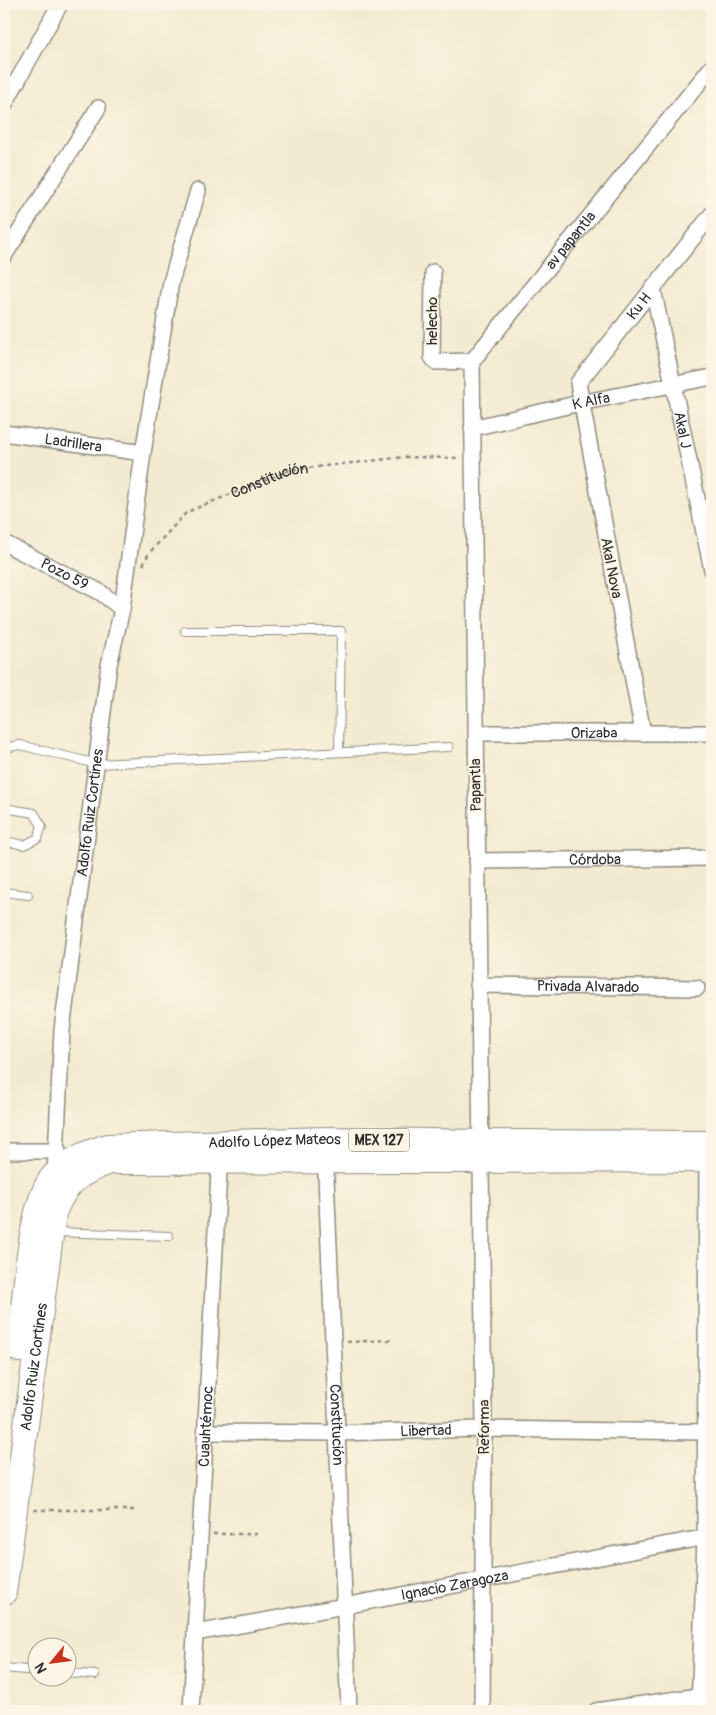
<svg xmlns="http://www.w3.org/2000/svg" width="716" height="1715" font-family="Pangolin,sans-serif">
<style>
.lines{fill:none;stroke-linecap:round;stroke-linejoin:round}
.service-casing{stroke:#8f8b7e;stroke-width:10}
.minor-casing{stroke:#8f8b7e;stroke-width:18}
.primary-casing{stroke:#8f8b7e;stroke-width:26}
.path{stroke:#8f8b7e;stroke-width:2.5;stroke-dasharray:4 4;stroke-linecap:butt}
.service{stroke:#fff;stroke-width:8}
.minor{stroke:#fff;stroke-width:15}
.primary{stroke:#fff;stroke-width:24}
.labels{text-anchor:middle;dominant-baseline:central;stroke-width:4;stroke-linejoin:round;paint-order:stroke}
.shield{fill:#fcf5e5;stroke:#6a6863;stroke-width:1}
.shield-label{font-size:14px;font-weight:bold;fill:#2b2b2b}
.street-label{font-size:15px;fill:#2b2b2b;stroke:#fcf5e5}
</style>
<rect width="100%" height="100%" fill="#fcf5e5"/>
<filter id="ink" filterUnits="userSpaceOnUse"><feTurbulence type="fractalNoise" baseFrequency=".02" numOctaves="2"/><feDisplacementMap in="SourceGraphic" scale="10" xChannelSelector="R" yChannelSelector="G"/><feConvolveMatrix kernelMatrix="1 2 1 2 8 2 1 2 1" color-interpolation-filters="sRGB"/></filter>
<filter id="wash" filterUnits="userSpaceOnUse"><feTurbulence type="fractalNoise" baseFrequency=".0096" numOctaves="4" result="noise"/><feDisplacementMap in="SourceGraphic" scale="20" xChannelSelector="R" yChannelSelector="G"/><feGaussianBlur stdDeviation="1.12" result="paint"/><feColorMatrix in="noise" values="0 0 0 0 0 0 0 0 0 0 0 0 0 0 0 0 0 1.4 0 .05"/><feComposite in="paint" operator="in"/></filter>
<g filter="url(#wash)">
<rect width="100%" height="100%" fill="#f3ebd1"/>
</g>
<g filter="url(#ink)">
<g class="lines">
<defs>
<g id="service">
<polyline points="185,631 341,631 339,752"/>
<polyline points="4,748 20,745 97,764 449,747"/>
<polyline points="4,808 34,813 42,826 38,838 24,845 4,841"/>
<polyline points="4,892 28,895"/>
<polyline points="55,1232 169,1236"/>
<polyline points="4,1668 38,1671"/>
<polyline points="68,1673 95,1675"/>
</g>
<g id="minor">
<polyline points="4,105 60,4"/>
<polyline points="4,256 98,108"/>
<polyline points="433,272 432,357 436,362 472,361"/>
<path id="s2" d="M653 289 712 570"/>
<path id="s3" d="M472 428 580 403 712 377"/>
<path id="s4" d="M4 433 143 453"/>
<path id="s5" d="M4 543 100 592 122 609"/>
<path id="s6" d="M476 733H712"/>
<path id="s7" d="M643 733 578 383 712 214"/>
<path id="s8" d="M477 861 712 858"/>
<path id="s9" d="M478 985 697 988"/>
<polyline points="4,1151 58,1151"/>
<path id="s10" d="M325 1153 349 1711"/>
<path id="s11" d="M55 1176 62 1030 109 665 122 609 143 453 171 282 198 191"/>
<path id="s12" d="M206 1432 337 1433 484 1429 706 1432"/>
<path id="s13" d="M195 1633C368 1603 540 1568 712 1536"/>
<path id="s14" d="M191 1711 220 1153"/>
<path id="s15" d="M482 1711 484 1429 472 361 712 67"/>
<polyline points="596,1711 712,1694"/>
<polyline points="699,1711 705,1538 707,1160"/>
</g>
<g id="primary">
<path id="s16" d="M19 1350C24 1310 28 1201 54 1175 70 1159 87 1152 108 1146L325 1139 480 1142 712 1143"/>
<path id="s17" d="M4 1593 54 1213C66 1183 79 1173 110 1162L712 1160"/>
</g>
</defs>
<use href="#service" class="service-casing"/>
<use href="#minor" class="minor-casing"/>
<use href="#primary" class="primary-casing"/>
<g class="path">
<path id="s1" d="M143 565 149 553 187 512 290 470 405 457 461 458"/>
<polyline points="347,1342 391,1340"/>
<polyline points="34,1510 136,1510"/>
<polyline points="213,1534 261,1534"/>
</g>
<use href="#service" class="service"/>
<use href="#minor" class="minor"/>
<use href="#primary" class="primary"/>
</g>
</g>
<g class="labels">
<rect class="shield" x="349" y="1128.5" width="60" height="23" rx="4"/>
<g class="shield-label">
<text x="379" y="1140">MEX 127</text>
</g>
<g class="street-label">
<text stroke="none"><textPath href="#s15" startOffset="1506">av papantla</textPath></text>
<text stroke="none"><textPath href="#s7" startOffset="454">Ku H</textPath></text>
<text transform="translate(432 321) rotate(-90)">helecho</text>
<text stroke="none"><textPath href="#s3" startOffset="122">K Alfa</textPath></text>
<text stroke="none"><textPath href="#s2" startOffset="144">Akal J</textPath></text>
<text stroke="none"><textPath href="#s4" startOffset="70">Ladrillera</textPath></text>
<text stroke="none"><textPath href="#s1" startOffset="158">Constitución</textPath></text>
<text transform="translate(611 568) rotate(79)">Akal Nova</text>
<text stroke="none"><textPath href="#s5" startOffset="68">Pozo 59</textPath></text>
<text stroke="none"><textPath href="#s6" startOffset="118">Orizaba</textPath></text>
<text transform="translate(476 785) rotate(-91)">Papantla</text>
<text stroke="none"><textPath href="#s11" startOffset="365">Adolfo Ruiz Cortines</textPath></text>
<text stroke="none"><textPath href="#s8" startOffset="118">Córdoba</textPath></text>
<text stroke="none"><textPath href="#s9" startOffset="110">Privada Alvarado</textPath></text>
<text stroke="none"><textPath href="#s16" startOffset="409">Adolfo López Mateos</textPath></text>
<text stroke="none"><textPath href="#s17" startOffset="228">Adolfo Ruiz Cortines</textPath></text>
<text stroke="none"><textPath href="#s10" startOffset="272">Constitución</textPath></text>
<text stroke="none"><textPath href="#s14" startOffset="285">Cuauhtémoc</textPath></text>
<text transform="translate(484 1427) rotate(-90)">Reforma</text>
<text stroke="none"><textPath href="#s12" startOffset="220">Libertad</textPath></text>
<text stroke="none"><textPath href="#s13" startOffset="264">Ignacio Zaragoza</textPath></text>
</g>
</g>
<rect width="716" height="1715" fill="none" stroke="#fcf5e5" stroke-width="20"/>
<g transform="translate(52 1662) rotate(241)"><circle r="24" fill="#fcf5e5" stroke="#a8a49b"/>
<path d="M0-4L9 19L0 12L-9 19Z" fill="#c8321e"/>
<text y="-8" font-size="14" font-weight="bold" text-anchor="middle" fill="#2b2b2b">N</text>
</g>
</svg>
